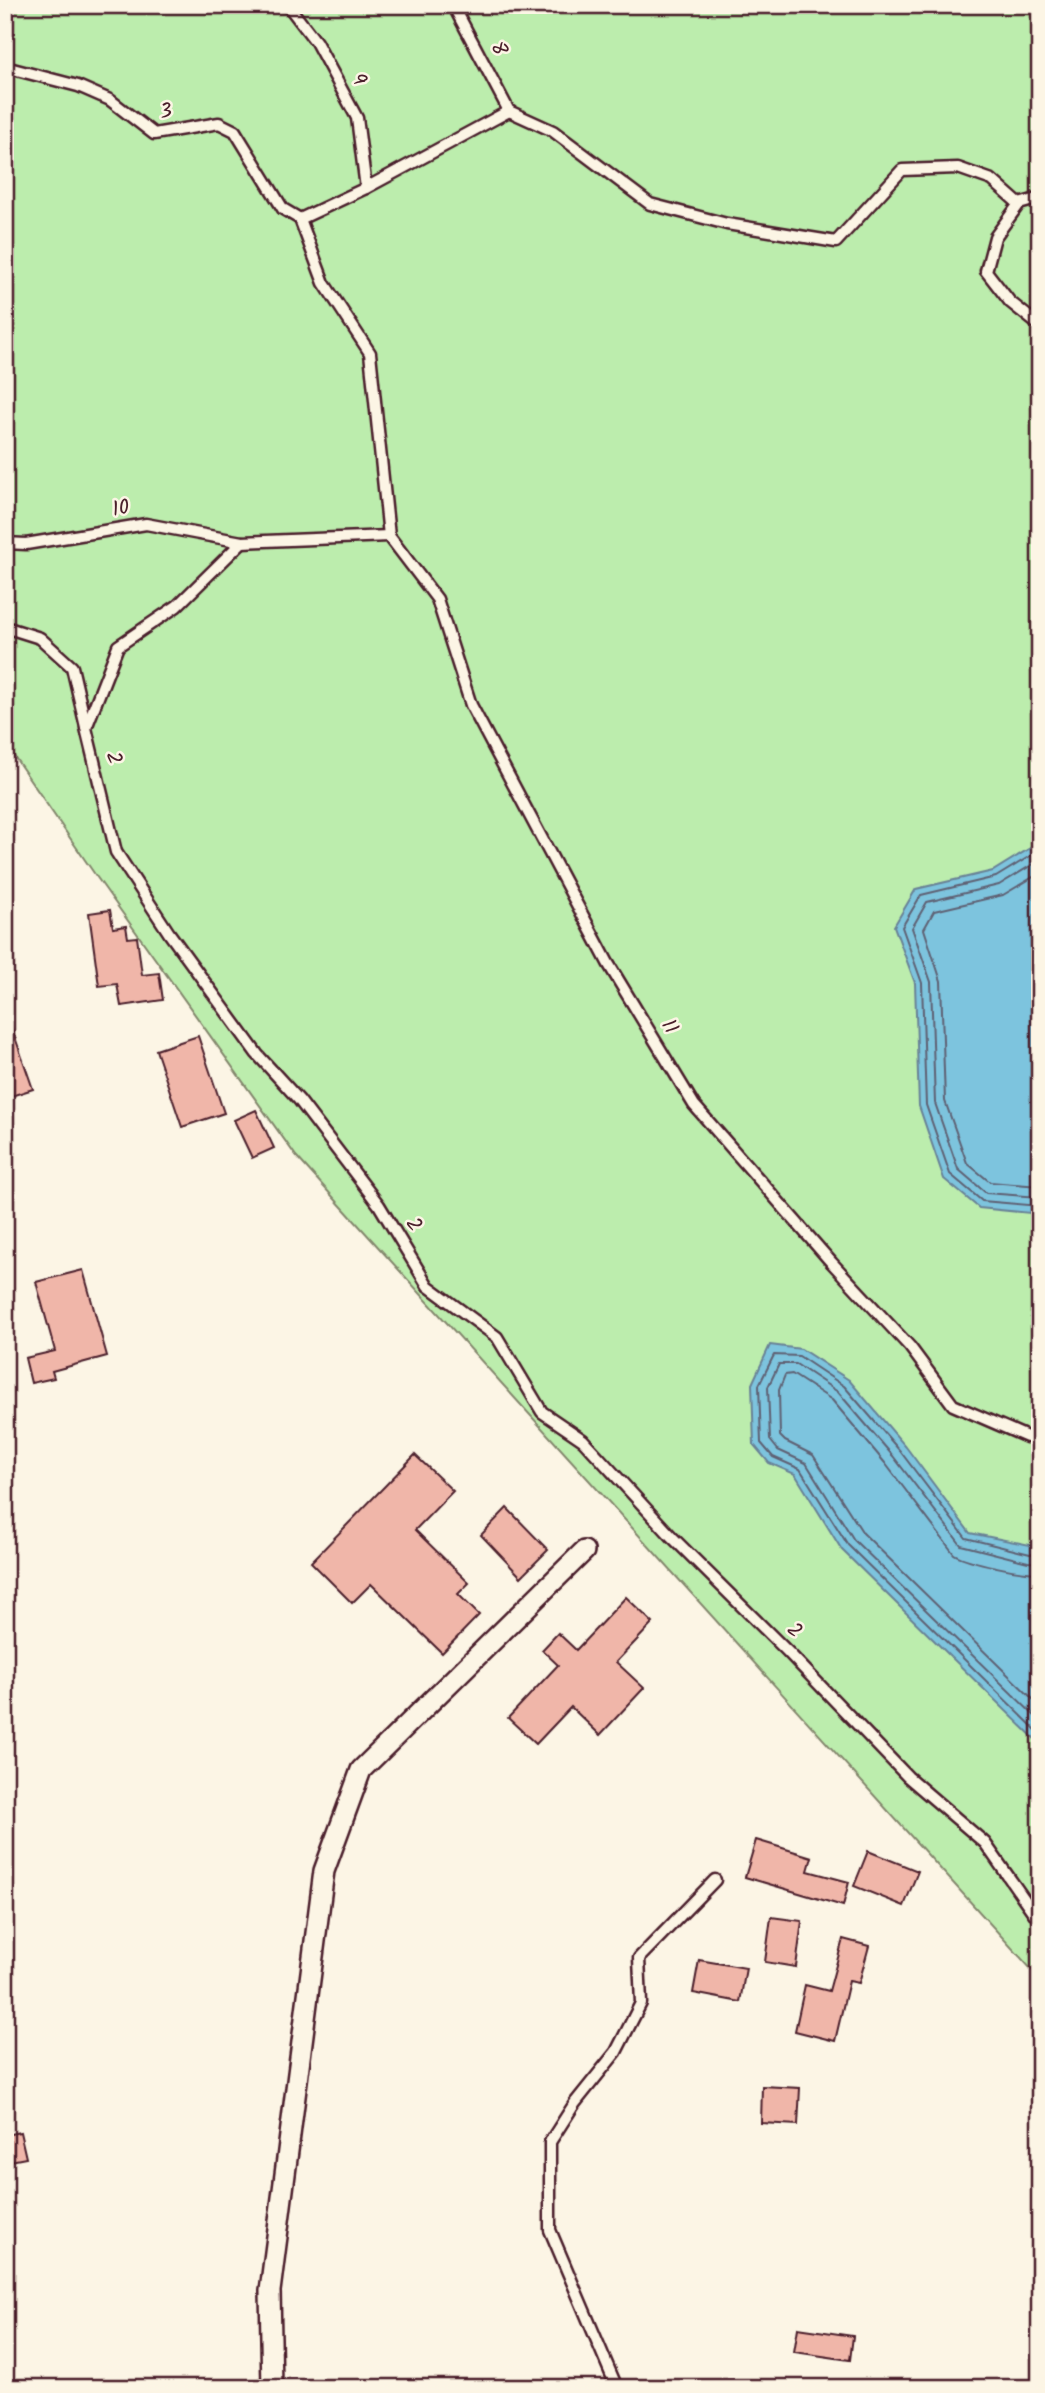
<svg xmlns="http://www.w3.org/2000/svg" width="1045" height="2393" font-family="Kalam,sans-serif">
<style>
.green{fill:#bcedad;stroke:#83866c;stroke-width:2}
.water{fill:#7dc4de;stroke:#698296;stroke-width:2}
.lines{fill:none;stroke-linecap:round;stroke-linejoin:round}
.shore{stroke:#5e6173;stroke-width:2}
.building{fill:#f0b6a9;stroke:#4a1f2b;stroke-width:2}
.service-casing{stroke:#4a1f2b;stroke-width:15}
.minor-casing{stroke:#4a1f2b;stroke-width:24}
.service{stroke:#fcf5e5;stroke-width:10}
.minor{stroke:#fcf5e5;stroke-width:19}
.labels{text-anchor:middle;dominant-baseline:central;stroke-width:5;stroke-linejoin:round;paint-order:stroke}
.street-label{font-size:21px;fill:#4a1f2b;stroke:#fcf5e5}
</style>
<rect width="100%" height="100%" fill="#fcf5e5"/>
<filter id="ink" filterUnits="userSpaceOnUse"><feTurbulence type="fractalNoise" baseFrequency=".0143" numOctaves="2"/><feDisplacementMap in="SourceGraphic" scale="14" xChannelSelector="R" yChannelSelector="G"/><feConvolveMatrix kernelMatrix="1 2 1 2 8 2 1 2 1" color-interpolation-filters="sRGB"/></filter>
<g filter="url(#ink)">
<polygon class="green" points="5,5 1040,5 1040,1979 296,1156 96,876 5,743"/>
<g class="water">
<polygon points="1040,842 1040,1214 979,1208 944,1179 919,1106 915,983 894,926 916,889 993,871"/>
<polygon points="770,1345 801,1349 849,1380 906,1447 970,1533 1040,1547 1040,1744 842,1550 795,1474 769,1463 754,1445 752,1384"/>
</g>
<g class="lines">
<g class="shore">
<polyline points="1040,850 996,877 921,895 902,927 922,983 926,1105 950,1174 982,1201 1040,1206"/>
<polyline points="1040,860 999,885 927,902 912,928 931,982 935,1103 958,1169 986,1193 1040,1197"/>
<polyline points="1040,873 1003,895 934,911 924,929 941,981 945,1101 967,1163 990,1182 1040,1186"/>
<polyline points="1040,1554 1030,1554 966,1538 900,1451 844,1386 799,1356 774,1355 759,1385 761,1443 773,1457 800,1469 848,1545 1040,1734"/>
<polyline points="1040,1563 1028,1562 961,1545 893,1456 838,1392 796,1364 779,1364 768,1387 770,1440 778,1450 806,1463 854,1540 1040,1721"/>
<path d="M1040 1573C1021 1573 970 1563 954 1554L885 1463 832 1400 792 1374 785 1375 779 1390 780 1436 785 1441 813 1455 863 1533 1040 1706"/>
</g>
</g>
<g class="building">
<polygon points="110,910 113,928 126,926 128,938 137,937 142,975 159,973 163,1000 121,1006 117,984 99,986 89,913"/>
<polygon points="8,1017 33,1089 5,1098 5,1018"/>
<polygon points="198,1036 224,1113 182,1127 156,1050"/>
<polygon points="256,1110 274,1148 252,1158 234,1120"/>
<polygon points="83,1270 107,1356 52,1371 54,1378 31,1383 25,1358 55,1351 36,1282"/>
<polygon points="415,1455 453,1491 415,1530 469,1583 458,1594 479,1615 442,1653 371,1584 352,1603 311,1562"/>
<polygon points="507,1508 548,1550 521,1577 481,1535"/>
<polygon points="626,1597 653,1623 616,1662 644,1688 600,1735 571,1707 536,1744 508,1718 558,1665 542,1650 558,1633 576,1650"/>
<polygon points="756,1840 812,1857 808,1871 849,1882 843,1906 745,1877"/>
<polygon points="868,1851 918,1871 904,1906 854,1886"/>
<polygon points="771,1917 802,1921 796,1967 765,1962"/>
<polygon points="843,1939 869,1946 859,1983 849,1981 835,2041 795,2031 805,1985 829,1991"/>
<polygon points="699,1960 746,1968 740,2002 693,1993"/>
<polygon points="762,2086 800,2088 798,2125 761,2123"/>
<polygon points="20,2132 26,2158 5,2162 5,2135"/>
<polygon points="798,2328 853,2336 850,2360 794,2352"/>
</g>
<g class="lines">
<defs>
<g id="service">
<polyline points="285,5 290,8 316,42 357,118 366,188"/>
<polyline points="453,5 509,111"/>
<polyline points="5,67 78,86 110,100 154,134 219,123 235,131 283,209 300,219"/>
<polyline points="509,111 553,131 650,204 727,224 836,242 902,170 958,168 992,180 1019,204"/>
<polyline points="1040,198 1019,204 995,237 986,271 1010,302 1040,326"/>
<polyline points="300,219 324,283 370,353 389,536"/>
<polyline points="300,219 366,188 509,111"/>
<polyline points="389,536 437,599 471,705 608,963 694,1105 832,1263 910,1347 953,1405 1027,1437 1040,1435"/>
<polyline points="242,542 177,606 118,646 86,728 116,852 169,933 257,1054 299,1100 379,1205 428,1286 497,1337 542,1412 583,1440 672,1537 788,1652 908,1777 985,1843 1040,1922"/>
<polyline points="5,543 26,544 146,524 242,542 389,536"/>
<polyline points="5,627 40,638 72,667 86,727"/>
<polyline points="617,2388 550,2230 550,2142 575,2103 616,2052 641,2003 639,1958 715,1880"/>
</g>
<polyline id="minor" points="272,2388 270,2291 324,1871 361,1770 584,1551"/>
</defs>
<use href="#service" class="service-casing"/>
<use href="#minor" class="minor-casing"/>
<use href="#service" class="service"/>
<use href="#minor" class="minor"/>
</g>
</g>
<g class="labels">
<g class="street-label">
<text transform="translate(498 49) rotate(62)">8</text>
<text transform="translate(358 80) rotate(62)">9</text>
<text transform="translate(166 112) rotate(-7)">3</text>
<text transform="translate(121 509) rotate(-10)">10</text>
<text transform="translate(113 758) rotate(76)">2</text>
<text transform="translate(669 1027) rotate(59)">11</text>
<text transform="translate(413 1225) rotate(59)">2</text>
<text transform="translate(794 1631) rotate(45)">2</text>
</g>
</g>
<rect width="1045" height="2393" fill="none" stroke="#fcf5e5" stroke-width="28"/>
<rect x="14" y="14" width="1017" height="2365" fill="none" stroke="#4a1f2b" stroke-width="2.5" filter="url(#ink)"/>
</svg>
